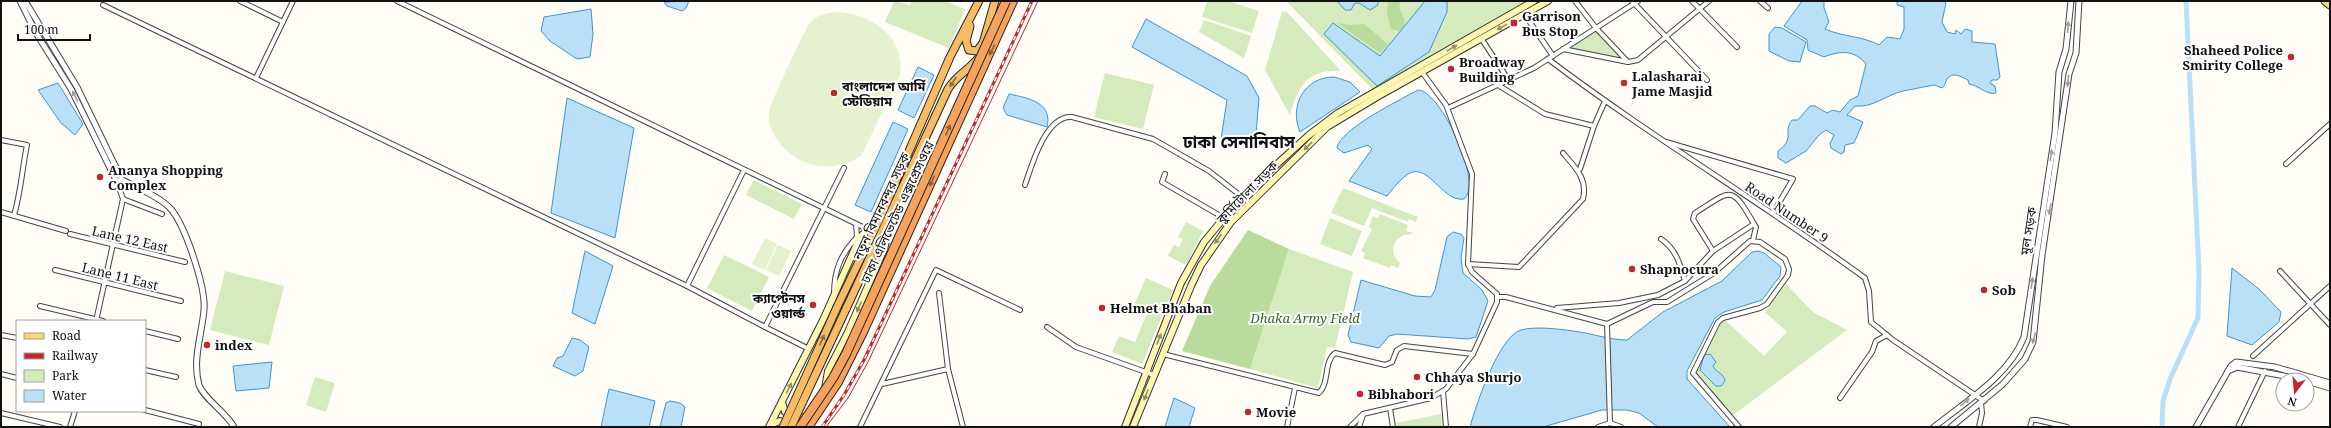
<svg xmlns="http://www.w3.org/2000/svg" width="2331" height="428" font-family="'Noto Serif','Noto Sans Bengali',serif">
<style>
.green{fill:#d5ebbd}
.forest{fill:#b9dc9c}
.pitch{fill:#e6f2cf}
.water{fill:#b9e0f7;stroke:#3f96cf}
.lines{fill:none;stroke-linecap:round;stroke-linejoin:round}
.canal{stroke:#b9e0f7;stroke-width:5}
.minor-casing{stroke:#444;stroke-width:6}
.tertiary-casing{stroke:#444;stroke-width:7}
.secondary-casing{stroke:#333;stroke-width:8}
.primary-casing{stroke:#222;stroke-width:9}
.trunk-casing{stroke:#222;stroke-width:9}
.motorway-casing{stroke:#222;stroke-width:10}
.minor{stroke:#fff;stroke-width:4}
.tertiary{stroke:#fff;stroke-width:5}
.secondary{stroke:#fff6b0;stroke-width:6}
.primary{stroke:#f9d66b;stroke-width:7}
.trunk{stroke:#f7bc64;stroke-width:7}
.motorway{stroke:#f5a25d;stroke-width:8}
.tram{stroke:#c4262e;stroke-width:1}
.rail-casing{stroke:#c4262e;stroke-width:3}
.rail{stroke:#fff;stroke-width:1.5;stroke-dasharray:4.5;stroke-linecap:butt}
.trunk-bridge-casing{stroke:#222;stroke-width:9;stroke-linecap:butt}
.motorway-bridge-casing{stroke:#222;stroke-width:10;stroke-linecap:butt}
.trunk-bridge{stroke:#f7bc64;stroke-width:7}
.motorway-bridge{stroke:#f5a25d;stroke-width:8}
.oneway{fill:#948f68}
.oneway2{fill:#a0a0a0}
.oneway3{fill:#8e613b}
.oneway4{fill:#906f3f}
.poi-dot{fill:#c4262e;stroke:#fff;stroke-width:1.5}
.labels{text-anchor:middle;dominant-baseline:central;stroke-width:4;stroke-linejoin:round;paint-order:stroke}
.poi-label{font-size:13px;font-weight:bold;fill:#111;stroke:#fff;text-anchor:start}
.street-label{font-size:13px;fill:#111;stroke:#fff}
.park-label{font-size:13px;font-style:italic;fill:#2f6b1f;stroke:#fff}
.district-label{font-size:17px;font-weight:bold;fill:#111;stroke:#fff}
</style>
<rect width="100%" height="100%" fill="#fffdf5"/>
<g class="green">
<polygon points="894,1 910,5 912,1 945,1 965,9 949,48 885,22"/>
<polygon points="1207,1 1228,1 1259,11 1252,33 1202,17"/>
<polygon points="1286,1 1528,1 1375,92"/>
<path d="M1286 11 1341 71C1307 69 1299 85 1290 115L1265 70 1282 12Z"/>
<polygon points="1204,20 1251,36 1244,58 1199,32"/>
<polygon points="1595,29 1625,60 1566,49"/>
<polygon points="1105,73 1154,85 1143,129 1094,117"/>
<polygon points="754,180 802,204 794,219 746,195"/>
<polygon points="1343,188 1418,217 1416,222 1409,219 1408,222 1372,208 1364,226 1331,213"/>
<path d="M1380 214 1408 225 1406 231 1413 233C1410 235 1406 234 1402 236 1390 243 1391 256 1400 263L1398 268 1391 265 1390 268 1363 258 1365 253 1361 251 1372 229 1369 227 1373 216 1378 218Z"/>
<polygon points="1330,218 1362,231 1352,256 1320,244"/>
<polygon points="1186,222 1203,231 1186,265 1168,256 1174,245 1179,247 1183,239 1178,237"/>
<polygon points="1289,249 1353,272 1335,348 1327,347 1318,388 1250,369"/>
<polygon points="724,255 769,277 752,311 707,288"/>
<polygon points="225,271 284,286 269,345 210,330"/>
<polygon points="1146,278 1173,290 1142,364 1112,352 1119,336 1135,342 1148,311 1134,305"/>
<polygon points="1786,284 1813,312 1847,330 1732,416 1696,375 1697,371 1720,324 1725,320 1764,356 1787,332 1765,312"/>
<polygon points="315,377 335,383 326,412 306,405"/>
<polygon points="1441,414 1443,427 1397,427 1396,423"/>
</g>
<g class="forest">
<polygon points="1388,1 1401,1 1399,8 1405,20 1404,26 1399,31 1391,29 1387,14"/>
<polygon points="1337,23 1351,25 1364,24 1388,44 1380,53"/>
<polygon points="1248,230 1289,249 1250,369 1182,351 1210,286"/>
</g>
<g class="pitch">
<path d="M837 12C871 13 906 37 900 75L861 156C833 174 798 168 778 141 772 133 767 122 769 112 770 104 806 27 811 21 818 15 827 13 837 12Z"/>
<polygon points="765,238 777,244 765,270 752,264"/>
<polygon points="778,245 791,251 779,276 766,270"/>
</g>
<g class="water">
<polygon points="689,1 686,8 682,11 667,6 664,2"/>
<polygon points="1337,1 1378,1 1378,5 1370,10 1359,3 1355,3 1351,10 1345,10"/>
<polygon points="1425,1 1447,1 1447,12 1429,52 1377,86 1324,34 1333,23 1380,56"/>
<path d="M1802 1H1824V8L1829 22 1825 29C1843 37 1863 36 1879 45L1887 37 1900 39 1904 29V7L1897 5V1H1943L1946 3 1942 22 1947 32 1955 34 1956 30 1961 34 1965 29 1972 31V42L1995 44 2000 77 1997 80H1992L1990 83 1995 86 1996 93C1988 96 1978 85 1969 84L1968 80C1961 77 1953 71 1947 79 1945 83 1945 86 1942 88L1934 85C1924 87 1913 89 1903 91 1886 95 1873 108 1855 106L1847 115 1863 122 1854 143 1845 145 1844 152 1841 154 1831 148 1830 144 1834 135 1826 130 1819 135 1806 151 1786 163 1778 158V151C1796 138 1782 133 1792 120H1798L1810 106H1815L1827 113 1833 110 1840 112 1850 100 1858 96 1866 64C1854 49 1839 51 1824 57L1808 50 1807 40 1784 26Z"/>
<polygon points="591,9 593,34 590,57 577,59 550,41 541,31 544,17"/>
<polygon points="1146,19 1247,76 1259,98 1255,146 1221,139 1227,100 1132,47"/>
<polygon points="1775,27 1782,28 1806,42 1800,62 1789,61 1769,51 1769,34"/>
<polygon points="918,67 934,75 914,118 898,110"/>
<path d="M1334 77 1350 82 1360 92 1300 132C1289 106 1304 77 1334 77Z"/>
<polygon points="58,83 83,124 75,135 61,123 38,90"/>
<path d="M1418 90C1441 91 1484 184 1464 199 1441 203 1427 156 1404 177 1397 183 1392 190 1387 196L1349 181 1372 149 1368 145 1344 153 1337 148C1340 129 1400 100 1418 90Z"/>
<path d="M1009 94C1029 98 1053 103 1047 127L1007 115 1003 108Z"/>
<polygon points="567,98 634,128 615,238 551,213"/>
<polygon points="893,122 908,129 871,212 855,205"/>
<polygon points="1453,232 1461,234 1464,238 1461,258 1463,273 1482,290 1488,301 1476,337 1468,339 1397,334 1389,336 1379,348 1351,342 1348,335 1361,280 1415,296 1431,297 1435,290 1447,237"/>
<polygon points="585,251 613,266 595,324 572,313"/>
<path d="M1758 251 1764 253 1781 267 1780 276 1762 300 1724 312 1715 318 1687 371V379L1730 427H1658L1639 413 1627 410H1602L1543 427H1470C1476 405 1499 336 1521 330 1534 326 1560 329 1573 331 1591 333 1609 340 1627 340L1663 312 1722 281 1752 252Z"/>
<polygon points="2232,268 2259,289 2281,312 2279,322 2252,345 2227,336"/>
<polygon points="572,338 580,340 589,347 583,371 575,376 553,366 557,358 563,356"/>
<path d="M1710 354 1716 362 1713 366 1714 368C1718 373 1724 374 1725 381L1721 386H1716L1700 370 1704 355Z"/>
<polygon points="272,362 269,388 236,391 233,366"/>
<polygon points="609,389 655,401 649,427 601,427"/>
<polygon points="1174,398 1195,408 1189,427 1165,427"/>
<polygon points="670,401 680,403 685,407 681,427 660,427 666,403"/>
</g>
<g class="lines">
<polyline class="canal" points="2162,427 2163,401 2170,379 2198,318 2199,272 2186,1"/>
<defs>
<g id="minor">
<polyline points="240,1 283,22"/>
<polyline points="397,1 869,230"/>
<polyline points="1632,1 1707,80"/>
<polyline points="1692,1 1737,47"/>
<polyline points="1760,1 1768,8"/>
<polyline points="103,5 687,286"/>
<polyline points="1525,15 1553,56"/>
<polyline points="1481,38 1508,79"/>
<polyline points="1563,49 1628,62 1596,28 1575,1"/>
<path d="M1548 59C1651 137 1761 202 1865 278L1869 291 1871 322 1893 340 1984 401"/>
<polyline points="1628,62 1638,60 1709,1"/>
<polyline points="256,78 293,1"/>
<polyline points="1498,85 1545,114 1594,126 1605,101"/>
<polyline points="1448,108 1534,68 1638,1"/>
<path d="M1 140 27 145C22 169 21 192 14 215"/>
<polyline points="1666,142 1793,179 1773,213"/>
<polyline points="2286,164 2330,124"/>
<polyline points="1580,169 1594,126"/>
<polyline points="744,170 687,286 765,327 844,168"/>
<polyline points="1165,174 1162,182 1231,222"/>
<polyline points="117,182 123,199"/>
<path d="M1025 185C1032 164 1046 115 1072 117L1153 139 1209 171 1250 203"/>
<polyline points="123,199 162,214"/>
<polyline points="1,212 66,231"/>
<polyline points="70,234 185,262"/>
<path d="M1661 239C1676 249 1680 264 1685 281"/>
<path d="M1713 251 1693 219 1695 213C1732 190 1731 184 1754 224"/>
<path d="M1468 264 1519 267 1583 199C1588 179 1575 167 1563 153"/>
<polyline points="55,270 181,301"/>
<polyline points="2280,271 2330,325"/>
<polyline points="939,293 948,369 963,427"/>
<path d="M834 294C834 270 841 254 857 237L856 224"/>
<polyline points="1497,297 1506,297 1607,324 1653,302 1667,302 1714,273 1750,241 1760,242 1785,259 1789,269 1788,275 1767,304 1760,308 1723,318 1718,322 1693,373 1739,427"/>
<polyline points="40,306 103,321"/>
<polyline points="1557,308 1619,303 1658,295 1685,281 1713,251 1754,224 1756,227 1753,240"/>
<polyline points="96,321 123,199"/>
<polyline points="1607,324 1610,423"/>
<polyline points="765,327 809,349"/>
<polyline points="1047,327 1076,347 1154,375"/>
<polyline points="145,331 178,339"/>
<polyline points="1,335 17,338"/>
<path d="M1163 354 1319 393C1330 382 1323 363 1335 353L1385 365 1392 362 1397 350 1404 346 1473 354"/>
<polyline points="2253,356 2330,286"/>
<polyline points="145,370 176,377"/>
<polyline points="1,374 17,378"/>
<polyline points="882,384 948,369"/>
<polyline points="1443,391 1446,427"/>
<polyline points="1840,398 1872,352 1876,341 1887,335"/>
<polyline points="1390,408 1393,427"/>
<polyline points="145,410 199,424"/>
<polyline points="1,413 60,427"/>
<polyline points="70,427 75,411"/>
<polyline points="860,427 936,270 1020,310"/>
<polyline points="1287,427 1295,388"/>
<polyline points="1350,427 1363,414 1431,398 1446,389 1473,354 1497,302 1497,294 1472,272 1468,264 1472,174 1446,105 1422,72"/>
<polyline points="1359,427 1363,415"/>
<polyline points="1598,427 1610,423 1621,427"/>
<polyline points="1979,427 1982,413 1981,403"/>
<polyline points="2030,427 2032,420 2037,420 2067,427"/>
<polyline points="2238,427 2265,371"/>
</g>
<g id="tertiary">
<polyline points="20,1 36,33 71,89 117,182 122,180"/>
<polyline points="25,1 77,87 122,180"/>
<path d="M122 180C138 188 156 195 169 207 185 223 206 288 204 310 202 334 192 360 199 385 204 399 227 413 234 427"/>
<polyline points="2228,371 2237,367 2305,380"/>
<polyline points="2307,381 2330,388"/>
<path d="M1934 427C1965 402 2009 376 2024 337L2055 133 2059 72 2066 49 2071 1"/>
<polyline points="1951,427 2003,384 2025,359 2033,342 2042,255 2069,74 2076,53 2079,1"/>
<polyline points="2196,427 2231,366 2236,362 2275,367 2330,383"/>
</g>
<g id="secondary">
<polyline points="825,389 828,371 848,332 884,249 894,210"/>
<polyline points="782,402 785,412 793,416 808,418"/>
<polyline points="772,424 780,421 796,427"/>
<polyline points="769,427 824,318 860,237 879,220"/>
<polyline points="1125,427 1181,283 1204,242 1242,196 1309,135 1338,113 1534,1"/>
<polyline points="1133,427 1191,286 1201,265 1231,222 1327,127 1377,97 1548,1"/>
</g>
<polyline id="primary" points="2325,1 2330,5"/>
<g id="trunk">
<polyline points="970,26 966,41 969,50 977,51 983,43"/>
<polyline points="982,47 995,1"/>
<polyline points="838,305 879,220 950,57 979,1"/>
<path d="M846 309 948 89C957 74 971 69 979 57"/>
</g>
<polyline id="motorway" points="808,427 838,382 863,332 1013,1"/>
</defs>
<use href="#minor" class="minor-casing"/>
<use href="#tertiary" class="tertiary-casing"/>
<use href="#secondary" class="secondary-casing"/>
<use href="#primary" class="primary-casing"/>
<use href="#trunk" class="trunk-casing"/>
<use href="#motorway" class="motorway-casing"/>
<use href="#minor" class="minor"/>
<use href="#tertiary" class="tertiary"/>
<use href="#secondary" class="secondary"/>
<use href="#primary" class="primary"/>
<use href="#trunk" class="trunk"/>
<use href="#motorway" class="motorway"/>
<polyline class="tram" points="826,427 848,398 868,362 1038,1"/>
<defs>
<polyline id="rail" points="822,427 844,395 864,360 1032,1"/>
</defs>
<use href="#rail" class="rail-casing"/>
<use href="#rail" class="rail"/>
<defs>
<g id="trunk-bridge">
<polyline points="783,427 838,305"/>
<polyline points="791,427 846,309"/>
</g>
<polyline id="motorway-bridge" points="800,427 833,378 846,354 1006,1"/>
</defs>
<use href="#trunk-bridge" class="trunk-bridge-casing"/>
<use href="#motorway-bridge" class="motorway-bridge-casing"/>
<use href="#trunk-bridge" class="trunk-bridge"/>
<use href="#motorway-bridge" class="motorway-bridge"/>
</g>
<defs><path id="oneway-solid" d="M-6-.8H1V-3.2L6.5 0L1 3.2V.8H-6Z"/></defs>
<g class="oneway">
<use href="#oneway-solid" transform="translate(1502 27) rotate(151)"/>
<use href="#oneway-solid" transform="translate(1452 48) rotate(-30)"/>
<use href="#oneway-solid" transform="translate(1308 146) rotate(136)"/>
<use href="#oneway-solid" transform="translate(1218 239) rotate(125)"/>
<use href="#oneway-solid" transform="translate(859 307) rotate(114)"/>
<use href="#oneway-solid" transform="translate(1159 339) rotate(-69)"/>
<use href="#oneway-solid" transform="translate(789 388) rotate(-63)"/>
<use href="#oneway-solid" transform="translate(1146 395) rotate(112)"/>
</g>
<g class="oneway2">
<use href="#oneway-solid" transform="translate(2068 27) rotate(-86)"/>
<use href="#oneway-solid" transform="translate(2068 81) rotate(96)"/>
<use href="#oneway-solid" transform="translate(75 96) rotate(-117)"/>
<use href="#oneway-solid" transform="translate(2051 155) rotate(-82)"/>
<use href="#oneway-solid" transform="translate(2050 209) rotate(99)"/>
<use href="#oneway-solid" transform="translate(2032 283) rotate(-82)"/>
<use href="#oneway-solid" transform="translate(2034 338) rotate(105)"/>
<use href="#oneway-solid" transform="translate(1965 402) rotate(-39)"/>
</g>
<g class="oneway3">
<use href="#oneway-solid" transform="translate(992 50) rotate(117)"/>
<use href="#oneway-solid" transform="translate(948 130) rotate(-66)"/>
<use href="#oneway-solid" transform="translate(932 181) rotate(115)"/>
</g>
<g class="oneway4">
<use href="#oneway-solid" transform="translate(953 82) rotate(124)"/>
<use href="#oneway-solid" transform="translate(822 340) rotate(-66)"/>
</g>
<g class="poi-dot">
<rect x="1510" y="19" width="8" height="8" rx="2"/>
<circle cx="2291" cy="57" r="4"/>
<circle cx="1451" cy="69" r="4"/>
<circle cx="1624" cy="83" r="4"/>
<circle cx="834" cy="93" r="4"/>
<circle cx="100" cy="177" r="4"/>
<circle cx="1632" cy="269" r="4"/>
<circle cx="1984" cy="290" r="4"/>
<circle cx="813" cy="305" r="4"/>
<circle cx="1102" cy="308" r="4"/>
<circle cx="207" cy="345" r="4"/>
<circle cx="1417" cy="377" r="4"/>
<circle cx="1360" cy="394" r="4"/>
<circle cx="1248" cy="412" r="4"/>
</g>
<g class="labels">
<g class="poi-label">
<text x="1522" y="16">Garrison<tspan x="1522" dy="15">Bus Stop</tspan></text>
<text x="2283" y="50" text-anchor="end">Shaheed Police<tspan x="2283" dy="15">Smirity College</tspan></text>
<text x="1459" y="62">Broadway<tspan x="1459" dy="15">Building</tspan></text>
<text x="1632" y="76">Lalasharai<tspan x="1632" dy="15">Jame Masjid</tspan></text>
<text x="842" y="86">বাংলাদেশ আর্মি<tspan x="842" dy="15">স্টেডিয়াম</tspan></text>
<text x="108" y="170">Ananya Shopping<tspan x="108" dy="15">Complex</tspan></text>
<text x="1640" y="269">Shapnocura</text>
<text x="1992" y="290">Sob</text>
<text x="805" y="298" text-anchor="end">ক্যাপ্টেনস<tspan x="805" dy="15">ওয়ার্ল্ড</tspan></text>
<text x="1110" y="308">Helmet Bhaban</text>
<text x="215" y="345">index</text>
<text x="1425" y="377">Chhaya Shurjo</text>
<text x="1368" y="394">Bibhabori</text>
<text x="1256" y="412">Movie</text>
</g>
<g class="street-label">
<text transform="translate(1247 192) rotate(-46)">কুর্মিটোলা সড়ক</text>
<text transform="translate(881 206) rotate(-65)">নতুন বিমানবন্দর সড়ক</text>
<text transform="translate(897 212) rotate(-65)">ঢাকা এলিভেটেড এক্সপ্রেসওয়ে</text>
<text transform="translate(1787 212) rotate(34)">Road Number 9</text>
<text transform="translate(2028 231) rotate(-81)">মূল সড়ক</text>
<text transform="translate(130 239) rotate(13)">Lane 12 East</text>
<text transform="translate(120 276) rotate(14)">Lane 11 East</text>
</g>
<g class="park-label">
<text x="1305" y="318">Dhaka Army Field</text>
</g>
<g class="district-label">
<text x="1239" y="141">ঢাকা সেনানিবাস</text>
</g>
</g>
<rect width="2331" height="428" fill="none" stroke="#111111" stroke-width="4"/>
<rect x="16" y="320" width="130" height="92" fill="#ffffff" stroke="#a0a0a0"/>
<rect x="24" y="333" width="20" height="6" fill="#f9d66b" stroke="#a0a0a0"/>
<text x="52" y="340" font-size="12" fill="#111111">Road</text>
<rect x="24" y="353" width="20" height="6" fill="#c4262e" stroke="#a0a0a0"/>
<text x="52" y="360" font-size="12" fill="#111111">Railway</text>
<rect x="24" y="370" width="20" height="12" fill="#d5ebbd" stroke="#a0a0a0"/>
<text x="52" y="380" font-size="12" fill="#111111">Park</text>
<rect x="24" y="390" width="20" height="12" fill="#b9e0f7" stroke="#a0a0a0"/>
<text x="52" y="400" font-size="12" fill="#111111">Water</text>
<g transform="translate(2295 392) rotate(196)"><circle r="19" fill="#ffffff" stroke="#a0a0a0"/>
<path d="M0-3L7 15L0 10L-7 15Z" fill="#c4262e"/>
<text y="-6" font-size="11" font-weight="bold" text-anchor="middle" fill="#111111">N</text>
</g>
<path d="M18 34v6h72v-6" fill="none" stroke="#111111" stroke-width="2"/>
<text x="24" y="34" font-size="12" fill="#111111" stroke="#ffffff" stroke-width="3" paint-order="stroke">100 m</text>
</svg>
